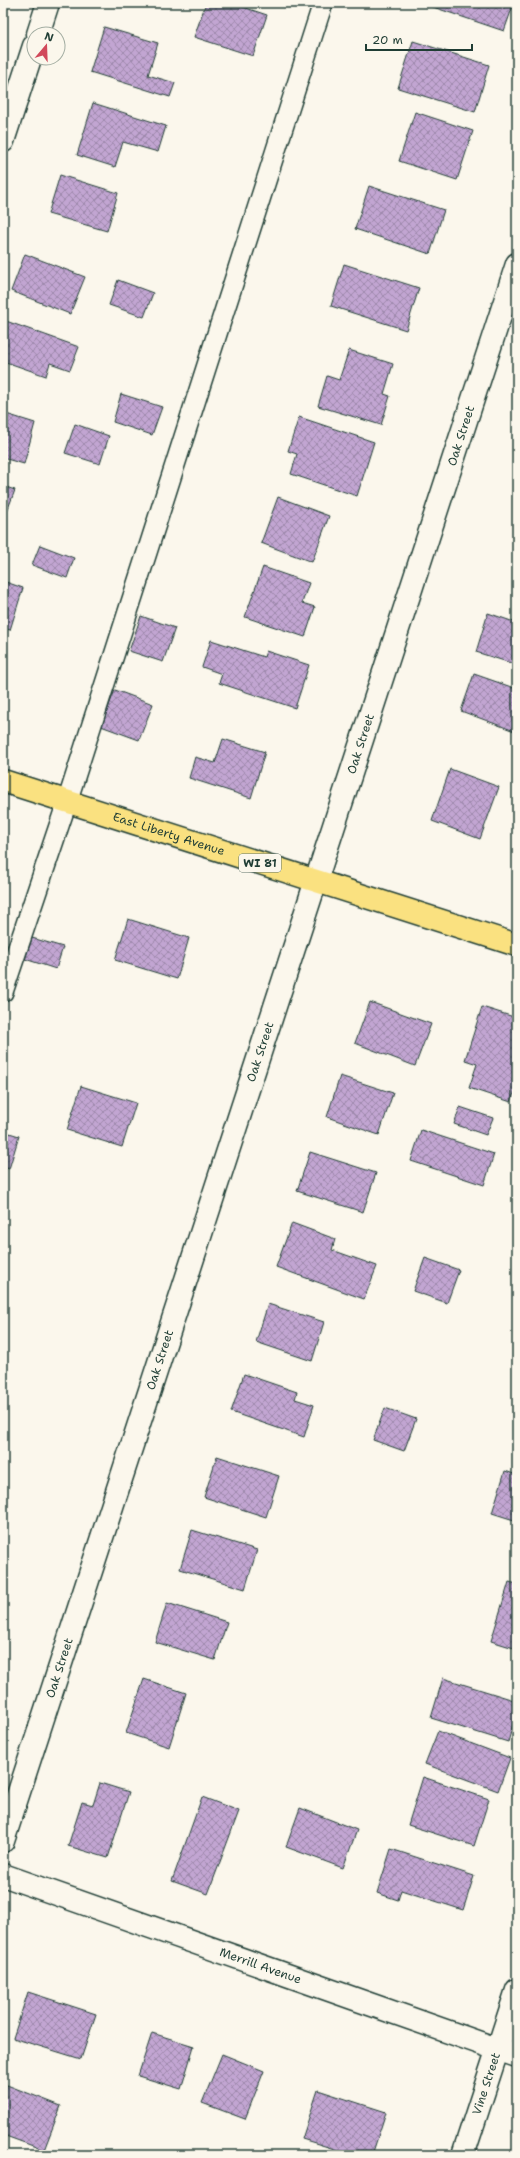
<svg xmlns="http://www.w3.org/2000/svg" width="520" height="2158" font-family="'Shantell Sans',sans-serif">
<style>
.building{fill:url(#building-cross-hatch);stroke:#1f3d34}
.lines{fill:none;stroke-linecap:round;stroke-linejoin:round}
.service-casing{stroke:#1f3d34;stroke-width:22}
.minor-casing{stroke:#1f3d34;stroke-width:25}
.primary-casing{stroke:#1f3d34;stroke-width:25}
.service{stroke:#fbf7ec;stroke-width:19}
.minor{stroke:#fbf7ec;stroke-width:22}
.primary{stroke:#fae180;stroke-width:22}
.labels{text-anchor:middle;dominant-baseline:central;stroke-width:3;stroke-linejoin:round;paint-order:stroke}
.shield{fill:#fbf7ec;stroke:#61756b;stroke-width:1}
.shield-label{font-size:11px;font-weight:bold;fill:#1f3d34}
.street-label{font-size:12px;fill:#1f3d34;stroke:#fbf7ec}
</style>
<defs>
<pattern id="building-cross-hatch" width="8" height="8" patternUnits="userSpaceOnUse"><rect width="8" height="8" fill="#c2a5d2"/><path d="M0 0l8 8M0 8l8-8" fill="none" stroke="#9d88ab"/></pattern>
</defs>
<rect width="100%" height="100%" fill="#fbf7ec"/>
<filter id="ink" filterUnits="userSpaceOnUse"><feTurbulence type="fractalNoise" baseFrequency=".025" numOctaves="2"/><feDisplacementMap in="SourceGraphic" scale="8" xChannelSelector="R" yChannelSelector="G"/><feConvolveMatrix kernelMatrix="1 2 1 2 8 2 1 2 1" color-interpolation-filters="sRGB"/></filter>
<g filter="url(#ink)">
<g class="building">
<polygon points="206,3 231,3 267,15 253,56 194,37"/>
<polygon points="434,3 514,3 504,31 433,7"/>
<polygon points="104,27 158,43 148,75 175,83 170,97 90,72"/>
<polygon points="413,41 489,65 475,112 398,88"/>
<polygon points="93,103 166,126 158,152 123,142 115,167 77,155"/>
<polygon points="415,112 473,131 457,180 399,161"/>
<polygon points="60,175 118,193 107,231 48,214"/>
<polygon points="369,186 444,210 430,254 355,229"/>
<polygon points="25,254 85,277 70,314 11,291"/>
<polygon points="344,264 419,288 406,330 331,306"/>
<polygon points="118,280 153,293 144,317 109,305"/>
<polygon points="6,321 79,347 70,370 50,363 46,376 3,361 3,329"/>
<polygon points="349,350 393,364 384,394 390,396 381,425 318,406 327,376 339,380"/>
<polygon points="121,394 162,407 152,435 113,422"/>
<polygon points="3,413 35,423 24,464 3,458"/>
<polygon points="299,417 374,442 357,496 291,474 297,454 288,451"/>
<polygon points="75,424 109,436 100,464 65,453"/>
<polygon points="3,486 15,490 3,522"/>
<polygon points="278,497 329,516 312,562 261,543"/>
<polygon points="40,545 74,558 67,578 32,565"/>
<polygon points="263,567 309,583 302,603 315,607 305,637 245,617"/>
<polygon points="3,581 23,588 10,630 3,628"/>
<polygon points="488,613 517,623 517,665 476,652"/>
<polygon points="141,616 175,628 163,662 129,651"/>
<polygon points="211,640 264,657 266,651 309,665 295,708 219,683 222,674 202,667"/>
<polygon points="474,674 517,689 517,732 461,711"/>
<polygon points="115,690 153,704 139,740 101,726"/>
<polygon points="223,739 265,752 251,798 189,778 195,757 215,763"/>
<polygon points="450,769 499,787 480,839 432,821"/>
<polygon points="128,919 189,938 177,979 115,960"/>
<polygon points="32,938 63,947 56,969 25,959"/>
<polygon points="370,1002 431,1024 415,1066 355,1043"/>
<polygon points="482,1007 517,1018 517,1084 511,1102 469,1088 477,1064 465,1060"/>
<polygon points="340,1076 393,1093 379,1135 327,1117"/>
<polygon points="81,1086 136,1103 122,1147 67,1130"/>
<polygon points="460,1107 493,1118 486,1135 454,1124"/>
<polygon points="421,1130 494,1154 484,1185 411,1161"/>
<polygon points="3,1131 19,1136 9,1169 3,1167"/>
<polygon points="310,1152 376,1173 363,1212 297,1191"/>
<polygon points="292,1223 335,1239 332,1250 377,1266 364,1299 276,1267"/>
<polygon points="425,1258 459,1270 447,1303 413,1291"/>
<polygon points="268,1304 324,1322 312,1361 256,1342"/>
<polygon points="244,1374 297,1392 295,1399 314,1405 304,1437 231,1412"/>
<polygon points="385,1408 416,1419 404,1451 373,1440"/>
<polygon points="217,1456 279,1476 266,1517 204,1497"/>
<polygon points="505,1471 517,1475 517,1521 492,1513"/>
<polygon points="192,1530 257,1550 245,1589 180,1569"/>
<polygon points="509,1582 517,1584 517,1649 491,1641"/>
<polygon points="167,1603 227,1622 215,1660 155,1642"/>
<polygon points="443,1678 517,1701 517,1711 508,1742 431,1718"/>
<polygon points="144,1679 186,1693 169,1747 126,1733"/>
<polygon points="438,1731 510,1758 498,1791 425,1764"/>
<polygon points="423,1777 489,1799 474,1846 408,1825"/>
<polygon points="100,1783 129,1792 108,1858 68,1846 82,1802 93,1805"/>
<polygon points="202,1797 239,1811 208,1894 172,1881"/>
<polygon points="300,1808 357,1830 343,1868 286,1847"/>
<polygon points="391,1849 474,1876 463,1910 401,1890 398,1900 377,1893"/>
<polygon points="28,1992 96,2014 81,2059 13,2038"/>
<polygon points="152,2033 194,2046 181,2089 138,2076"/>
<polygon points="222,2054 264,2071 245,2119 202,2103"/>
<polygon points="7,2085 61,2106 44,2150 3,2135 3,2095"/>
<polygon points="318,2090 386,2112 372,2155 354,2155 302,2139"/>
</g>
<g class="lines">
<defs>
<polyline id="service" points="3,992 67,802 323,3"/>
<g id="minor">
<polyline points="38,34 48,3"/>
<polyline points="3,141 34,46"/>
<path id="s1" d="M3 1841 517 264"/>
<path id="s2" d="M3 1875 517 2056"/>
<path id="s3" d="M463 2155 517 1990"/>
</g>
<g id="primary">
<path id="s4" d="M3 781 517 945"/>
</g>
</defs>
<use href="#service" class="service-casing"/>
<use href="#minor" class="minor-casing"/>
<use href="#primary" class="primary-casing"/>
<use href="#service" class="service"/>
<use href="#minor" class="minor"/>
<use href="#primary" class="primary"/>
</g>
</g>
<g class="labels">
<rect class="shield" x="239" y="854" width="42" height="18" rx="3"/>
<g class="shield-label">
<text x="260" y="863">WI 81</text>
</g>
<g class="street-label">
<text stroke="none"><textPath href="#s1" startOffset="1478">Oak Street</textPath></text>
<text stroke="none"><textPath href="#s1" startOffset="1154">Oak Street</textPath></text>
<text stroke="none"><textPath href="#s4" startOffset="174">East Liberty Avenue</textPath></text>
<text stroke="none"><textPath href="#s1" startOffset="830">Oak Street</textPath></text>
<text stroke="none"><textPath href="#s1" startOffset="506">Oak Street</textPath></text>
<text stroke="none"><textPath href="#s1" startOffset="182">Oak Street</textPath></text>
<text stroke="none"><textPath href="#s2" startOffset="273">Merrill Avenue</textPath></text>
<text stroke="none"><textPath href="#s3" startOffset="75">Vine Street</textPath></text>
</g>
</g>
<rect width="520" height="2158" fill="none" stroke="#fbf7ec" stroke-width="16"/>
<rect x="8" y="8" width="504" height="2142" fill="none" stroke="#1f3d34" stroke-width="1.5" filter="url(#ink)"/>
<g transform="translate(46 46) rotate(19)"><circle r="19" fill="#fbf7ec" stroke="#a3ada2"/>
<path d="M0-3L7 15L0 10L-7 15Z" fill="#d1495b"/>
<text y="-6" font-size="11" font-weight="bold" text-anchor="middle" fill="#1f3d34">N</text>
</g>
<path d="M366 44v6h106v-6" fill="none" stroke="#1f3d34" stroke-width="2"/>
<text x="372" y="44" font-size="12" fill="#1f3d34" stroke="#fbf7ec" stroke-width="3" paint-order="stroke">20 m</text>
</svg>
